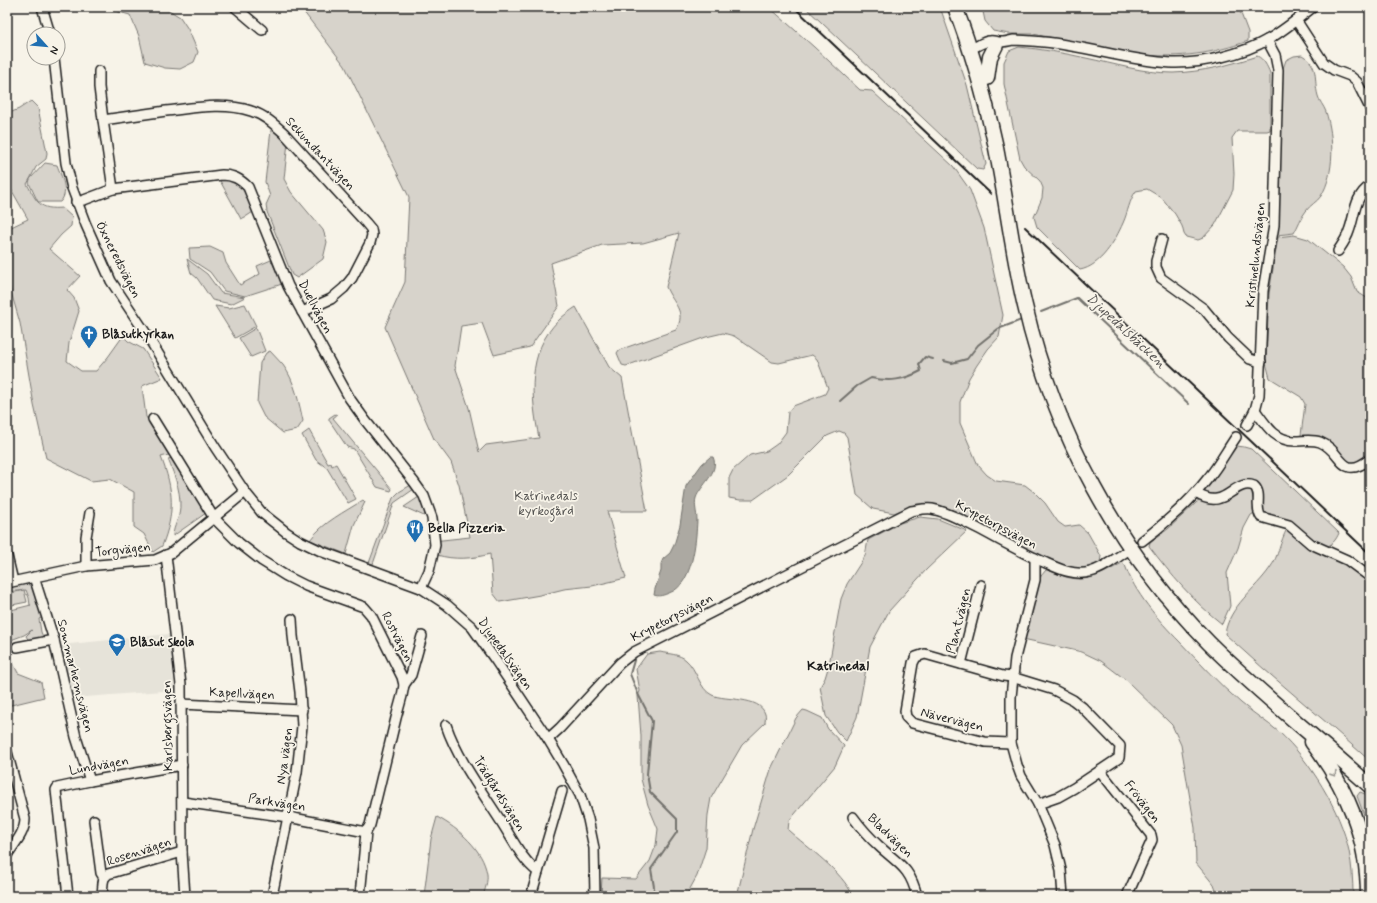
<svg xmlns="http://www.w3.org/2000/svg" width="1377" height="903" font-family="Mynerve,sans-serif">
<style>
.built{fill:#e6e3d9}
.green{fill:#d7d3cb;stroke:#7a7874}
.water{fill:#aca9a2;stroke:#72716c}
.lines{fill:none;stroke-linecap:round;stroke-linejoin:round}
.stream{stroke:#72716c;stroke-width:2}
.minor-casing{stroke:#1c1c1c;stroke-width:12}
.highway-casing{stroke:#1c1c1c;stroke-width:17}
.minor{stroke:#f7f3e8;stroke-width:9}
.highway{stroke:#f7f3e8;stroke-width:14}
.rail{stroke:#1c1c1c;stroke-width:2}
.oneway{stroke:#94928c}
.labels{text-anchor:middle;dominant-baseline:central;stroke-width:3.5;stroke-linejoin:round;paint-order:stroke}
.street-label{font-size:13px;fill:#1c1c1c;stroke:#f7f3e8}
.poi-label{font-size:13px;font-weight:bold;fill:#1c1c1c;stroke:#f7f3e8;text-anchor:start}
.park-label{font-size:13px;fill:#545351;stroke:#f7f3e8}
.water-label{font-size:14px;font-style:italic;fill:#565452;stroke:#f7f3e8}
.neighbourhood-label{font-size:14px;font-weight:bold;fill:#1c1c1c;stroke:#f7f3e8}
</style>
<rect width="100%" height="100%" fill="#f7f3e8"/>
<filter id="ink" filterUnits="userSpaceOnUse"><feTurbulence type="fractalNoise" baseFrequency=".025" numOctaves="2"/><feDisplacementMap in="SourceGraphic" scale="8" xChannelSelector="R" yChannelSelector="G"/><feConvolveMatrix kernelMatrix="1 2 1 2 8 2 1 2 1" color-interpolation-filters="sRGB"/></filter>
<g filter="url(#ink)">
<polygon class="built" points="169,634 175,690 73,698 60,645"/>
<g class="green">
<polygon points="107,7 164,7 180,17 188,29 198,52 194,62 180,69 165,68 145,62 139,36 130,15 108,9"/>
<path d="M300 7H769L814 47 860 90 872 91 953 166 970 190 984 228 1003 315 999 337 988 349 977 365 969 378 960 402V423L978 465 987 475 996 481 1025 485 1034 492 1045 503 1058 522 1065 527 1079 525 1088 533 1101 556 1100 563 1090 569H1077L1063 565 1035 553 955 511 941 506 930 504H917L894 513 873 509 857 495 847 437 844 433 839 431 827 436 788 475 753 500H740L729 498V478L733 470 750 455 767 451 777 444 786 432 788 412 793 406 825 394 828 388 817 359 812 355 779 363 772 362 734 336 723 333 706 337 626 366 622 365 617 353 619 350 676 330C687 311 673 304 666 287L679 233 643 243 602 245 551 263 559 306 530 347 494 355 482 323 461 326 455 366 469 408 479 452 486 445 539 438C531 398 526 352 559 320 564 315 570 311 576 307L609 367 622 378 647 511H607L626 578 592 586 564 589 540 595 500 602 493 593 490 554C472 559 454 560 437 555L433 541 470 537 459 485 451 462 434 439 385 327 405 282 409 197 345 66Z"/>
<polygon points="805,7 940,7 967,85 986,164 983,170 977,169"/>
<path d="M982 7H1241L1240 11 1248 32V41C1212 54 1181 58 1143 55L1033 34H1009L993 31 985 21Z"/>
<path d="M1019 47C1041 49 1064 53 1086 58 1115 64 1143 73 1173 73 1203 72 1229 65 1257 56 1264 59 1267 66 1270 73V130L1267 131H1237L1232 138 1234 174 1233 190 1215 225 1203 238 1198 240 1186 237 1184 234 1182 226 1175 214 1162 198 1147 189 1136 191C1129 201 1128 212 1123 223 1115 241 1101 266 1080 270L1037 227 1034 217 1042 198 1043 188 1040 181 1024 166 1020 159 1004 84V62L1009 51Z"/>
<path d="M1302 55C1320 66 1313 78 1318 96 1319 101 1324 106 1326 112 1334 137 1335 173 1321 196 1317 202 1310 205 1306 211 1301 217 1298 226 1294 233L1277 235 1280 167 1281 74 1286 60 1294 56Z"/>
<path d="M31 101 38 108 47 153 46 159 36 167 30 179 45 163 57 165C61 176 70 192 60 202H38L29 183 30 179 27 184C37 202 39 210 62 208L72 217 71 226 61 235 49 249 80 276 67 290 74 298 79 311 69 343 67 361 81 371H96L108 357 123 336 128 341 143 349 162 378 142 386 146 417 172 454 161 457C174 490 175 513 162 546L153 552 144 534 134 527V492L110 479 91 481 46 458 34 405 20 323 7 278V229L28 219 7 182V114L19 109Z"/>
<polygon points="271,130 276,131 288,142 284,179 291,192 323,230 327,242 323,259 297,278 292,275 267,212 266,205 270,196 265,182"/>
<path d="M219 179C241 177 246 194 253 212L247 216 241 219Z"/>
<polygon points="1294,235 1308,239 1343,267 1351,277 1357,292 1367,298 1370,297 1370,454 1354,465 1301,435 1305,404 1301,397 1270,378 1266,363 1269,294 1278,237"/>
<polygon points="210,247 223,253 226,263 240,285 260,274 257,266 271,260 282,284 245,296 224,291 210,272 190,259 189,248"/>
<polygon points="187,259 207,274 221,293 245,297 231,304 212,300 197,278 191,273"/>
<polygon points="245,304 256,326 235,338 215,306 229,308"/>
<polygon points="256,328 265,351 251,357 239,338"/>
<path d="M270 351C274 356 279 360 283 365 295 381 299 403 303 421L297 430 283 433 264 417 257 403 260 363 266 353Z"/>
<polygon points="335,414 337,415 333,418 392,489 391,491 377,487 354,449 347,447 329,420 329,418"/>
<polygon points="309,430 328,464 331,463 332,466 336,464 356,499 348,503 327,468 316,460 302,435"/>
<path d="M1237 446 1244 447 1251 449 1339 533C1336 540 1332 545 1324 548L1265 517 1254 483 1217 498 1204 495 1203 490 1233 450Z"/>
<path d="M173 458 206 513 173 536C173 529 177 522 179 515 183 495 175 477 168 459Z"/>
<polygon points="411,485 414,489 394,503 373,564 369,563 393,498 399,492"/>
<path d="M1243 488 1255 489 1256 512 1251 515 1244 528 1238 548 1227 573 1230 606 1222 624C1194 602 1171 575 1149 546L1150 542 1168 529 1197 502 1201 500Z"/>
<polygon points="419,497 421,499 426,513 424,516 404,507"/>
<path d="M363 500 365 502 354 525 346 554 310 540C323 522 345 512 363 500Z"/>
<polygon points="920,517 938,519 967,531 926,570 889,611 870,647 857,717 846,741 837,732 826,716 820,687 825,678 829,665 841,599 847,584 865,556 868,540 900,523"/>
<path d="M1287 529 1346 563 1370 581V761C1322 717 1272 678 1225 634 1229 606 1255 590 1270 568 1279 556 1280 541 1287 529Z"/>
<path d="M1122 563 1125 565C1134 592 1159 621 1179 641 1199 662 1219 684 1241 703 1253 713 1267 722 1279 732 1309 759 1341 811 1349 851 1352 866 1353 881 1353 896H1218L1214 885 1196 863 1195 828 1181 745 1172 725 1126 680 1101 661 1082 652 1023 639 1041 576 1046 570C1053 571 1059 575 1066 577 1089 583 1102 574 1122 563Z"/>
<polygon points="27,584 33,587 43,617 39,619 41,632 43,637 29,641 26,636 32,630 24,635 11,640 7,611 31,605 30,605 29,598 26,590 7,592 7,588"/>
<polygon points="24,590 27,602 7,606 7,594"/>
<polygon points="7,641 11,643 13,663 18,673 41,682 44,697 7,706"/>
<path d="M660 652C668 654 680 654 686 660 697 669 699 689 712 695 725 701 760 696 765 714 766 716 765 720 765 723L742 745 711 798 708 815 706 848 697 876 686 896H601L602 878 636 879 650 861 656 845 658 829 648 805 641 779V736L638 696 640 691 636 669 647 654Z"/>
<path d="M803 710 807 711 822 718 828 729 844 746 835 766 789 821 788 830C809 849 841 870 853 896H737L753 829 771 769 796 718Z"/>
<polygon points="1360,792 1365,794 1370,799 1370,835 1367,823 1357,796"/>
<path d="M437 817C459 829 483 849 487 874 488 881 485 890 483 896H424L431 839Z"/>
</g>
<path class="water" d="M710 457H713C720 472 700 486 696 498 694 505 697 513 697 520 696 541 693 585 669 593 664 595 659 597 654 595L655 589 661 571V564L663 559 670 553 674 545 680 525 686 486 702 464Z"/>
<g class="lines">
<g class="stream">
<polyline points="1041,312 1077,298 1189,404"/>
<polyline points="944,361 952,363 967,359 978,345 998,329 1024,319"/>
<path d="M840 401 857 386 871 378C890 382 904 380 921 371L919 364 925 357 933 359"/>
<polyline points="635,657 630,674 638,694 652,721 647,774 650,792 677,819 677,832 651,869 654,887 653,896"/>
</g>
<defs>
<g id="minor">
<polyline points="42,7 50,34"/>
<polyline points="235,7 262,30"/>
<polyline points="1296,20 1324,63 1334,70 1350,76 1357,82 1370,108"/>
<path d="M970 49C977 47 982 42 989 41 993 40 997 42 1001 42 1005 42 1009 41 1013 40 1023 40 1033 41 1044 42 1087 46 1129 61 1172 63 1202 64 1243 54 1269 39 1284 30 1299 18 1313 7"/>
<polyline points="54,58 66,163 72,188 86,225 111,281 145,332 215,447 245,492 262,513 286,532 300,541 323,552 421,588 447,605 472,627 496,661 548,739 563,764 580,795 588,819 594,848 595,896"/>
<polyline points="99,71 99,87 103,120 113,189"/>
<path d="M103 120C124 117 145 114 166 111 194 108 224 102 251 111 264 115 274 124 284 133L366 223 371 229 372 235 370 243 352 278 344 288 331 299 302 312"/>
<path d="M76 202 84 200 113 189 222 175C233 175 240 179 248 187L288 286 350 399 365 420 414 482 424 496 432 518 435 545 429 571 421 588"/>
<polyline points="1162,239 1156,261 1156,267 1161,278 1204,309 1228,338 1250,359 1261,362"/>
<path d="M1338 251C1342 245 1347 238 1349 231 1355 216 1354 196 1370 186"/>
<path d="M1255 410C1266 425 1275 441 1295 441 1303 441 1312 439 1320 442 1343 451 1340 482 1370 459"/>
<polyline points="153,419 214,518 239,543 262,561 286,576 306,586 364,607 371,615 402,677 404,685 402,696 396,718 370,825 366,832 360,896"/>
<polyline points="1247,425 1255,410 1259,395 1263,291 1274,225 1278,70 1275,55 1267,40"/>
<path d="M1196 493C1226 513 1233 478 1254 486 1263 494 1254 507 1261 517L1289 525 1311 544 1347 560 1370 577"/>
<path d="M1142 541C1167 522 1190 502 1209 477 1219 465 1227 450 1236 437"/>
<polyline points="166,555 181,685 182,852 185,896"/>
<polyline points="7,556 13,581"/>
<polyline points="1035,558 1035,580 1015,658 1011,697 1011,743 1017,765 1021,776 1038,804 1055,845 1061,870 1063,896"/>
<polyline points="86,566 86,537 90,513"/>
<polyline points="34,577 54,640 76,737 90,781"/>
<polyline points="7,583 86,566 155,560 171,553 245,492"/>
<polyline points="17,647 54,640"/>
<polyline points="961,664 981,585"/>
<polyline points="404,685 411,675 422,636"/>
<polyline points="181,704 302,710"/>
<path d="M446 725C457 758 483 793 502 823 513 840 522 860 538 872"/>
<path d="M548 739 560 728 620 663 634 652 911 511C918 510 925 508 932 509 948 512 963 521 977 528 1000 540 1022 553 1046 563 1059 569 1075 576 1090 572 1103 569 1116 558 1127 551"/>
<polyline points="1011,743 985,742 912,723 906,717 905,711 913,663 916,657 925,654 1003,676 1012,677 1054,690 1073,700 1082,707 1120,746 1119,758 1074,788 1058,797 1038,804"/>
<path d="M7 752 25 819C25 833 14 844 7 855"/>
<polyline points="1100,771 1151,835 1152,840 1127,896"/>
<polyline points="183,802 288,817 366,832"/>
<path d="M853 817C861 828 870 838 880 847 900 865 910 868 917 896"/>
<polyline points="94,820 101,873 104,878 103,883 102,896"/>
<polyline points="104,878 108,874 182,852"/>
<polyline points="68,896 56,790 57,788 90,781 182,765"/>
<polyline points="272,896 297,772 302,726 300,692 293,636 292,619"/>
<polyline points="531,896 562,791"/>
</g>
<g id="highway">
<path d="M955 7C972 51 985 98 995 143 1006 197 1012 252 1025 306 1054 432 1118 551 1209 643 1260 694 1317 738 1370 786"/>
<polyline points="987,78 990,57 996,45"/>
<path d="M1312 742C1347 788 1368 837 1368 896"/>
</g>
</defs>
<use href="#minor" class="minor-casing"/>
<use href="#highway" class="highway-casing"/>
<use href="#minor" class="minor"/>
<use href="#highway" class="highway"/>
<g class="rail">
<polyline points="794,7 991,194"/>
<polyline points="1025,227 1370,554"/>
</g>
</g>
<defs><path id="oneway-chevron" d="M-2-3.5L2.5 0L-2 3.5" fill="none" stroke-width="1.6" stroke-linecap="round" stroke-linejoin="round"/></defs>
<use class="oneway" href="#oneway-chevron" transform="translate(1334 774) rotate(58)"/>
</g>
<defs>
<symbol id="church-pin" viewBox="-11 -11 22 30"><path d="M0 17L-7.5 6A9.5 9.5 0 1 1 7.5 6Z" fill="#1f6fb2" stroke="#f7f3e8"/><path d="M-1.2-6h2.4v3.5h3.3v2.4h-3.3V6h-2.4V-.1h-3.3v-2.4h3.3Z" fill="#fff"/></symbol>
<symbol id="restaurant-pin" viewBox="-11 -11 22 30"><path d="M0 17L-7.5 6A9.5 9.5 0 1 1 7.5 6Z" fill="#1f6fb2" stroke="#f7f3e8"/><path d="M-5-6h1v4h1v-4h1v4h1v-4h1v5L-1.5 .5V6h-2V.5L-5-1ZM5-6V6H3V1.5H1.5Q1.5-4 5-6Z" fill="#fff"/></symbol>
<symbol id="school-pin" viewBox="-11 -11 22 30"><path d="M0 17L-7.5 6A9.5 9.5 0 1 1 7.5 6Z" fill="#1f6fb2" stroke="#f7f3e8"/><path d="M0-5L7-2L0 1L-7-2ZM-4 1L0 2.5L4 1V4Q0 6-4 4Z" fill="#fff"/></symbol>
</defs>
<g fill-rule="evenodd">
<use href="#church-pin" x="79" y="324" width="20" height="27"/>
<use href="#restaurant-pin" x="405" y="518" width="20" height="27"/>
<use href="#school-pin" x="107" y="632" width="20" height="27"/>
</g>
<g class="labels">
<g class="street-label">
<text transform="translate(320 154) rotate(47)">Sekundantvägen</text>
<text transform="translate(1256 255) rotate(-84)">Kristinelundsvägen</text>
<text transform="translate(118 260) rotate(63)">Öxneredsvägen</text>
<text transform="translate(315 307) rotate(62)">Duellvägen</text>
<text transform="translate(996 525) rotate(28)">Krypetorpsvägen</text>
<text transform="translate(123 550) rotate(-6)">Torgvägen</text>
<text transform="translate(672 618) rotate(-27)">Krypetorpsvägen</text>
<text transform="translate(959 621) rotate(-76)">Plantvägen</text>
<text transform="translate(397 637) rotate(63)">Rostvägen</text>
<text transform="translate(505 654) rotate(55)">Djupedalsvägen</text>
<text transform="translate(75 676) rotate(76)">Sommarhemsvägen</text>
<text transform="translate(242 694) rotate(3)">Kapellvägen</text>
<text transform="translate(952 720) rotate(14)">Nävervägen</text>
<text transform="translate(168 726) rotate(-91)">Karlsbergsvägen</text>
<text transform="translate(285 756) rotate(-82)">Nya vägen</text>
<text transform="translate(99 766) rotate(-10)">Lundvägen</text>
<text transform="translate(499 794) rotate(58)">Trädgårdsvägen</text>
<text transform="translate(1142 802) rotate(52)">Frövägen</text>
<text transform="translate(277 803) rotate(9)">Parkvägen</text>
<text transform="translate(890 836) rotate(44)">Bladvägen</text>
<text transform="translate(139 852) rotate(-18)">Rosenvägen</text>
</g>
<g class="poi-label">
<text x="102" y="334">Blåsutkyrkan</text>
<text x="428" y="528">Bella Pizzeria</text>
<text x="130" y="642">Blåsut skola</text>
</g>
<g class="park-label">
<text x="546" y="496">Katrinedals<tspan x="546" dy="15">kyrkogård</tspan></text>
</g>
<g class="water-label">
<text transform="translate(1126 331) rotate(43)">Djupedalsbäcken</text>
</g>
<g class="neighbourhood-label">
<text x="838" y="666">Katrinedal</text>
</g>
</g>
<rect width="1377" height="903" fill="none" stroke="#f7f3e8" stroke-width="24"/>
<rect x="12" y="12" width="1353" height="879" fill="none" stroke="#1c1c1c" stroke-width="1.5" filter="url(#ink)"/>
<g transform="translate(46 46) rotate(117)"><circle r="19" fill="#f7f3e8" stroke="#9f9d96"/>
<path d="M0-3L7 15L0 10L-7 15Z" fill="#1f6fb2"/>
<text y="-6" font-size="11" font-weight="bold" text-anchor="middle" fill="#1c1c1c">N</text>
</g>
</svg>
